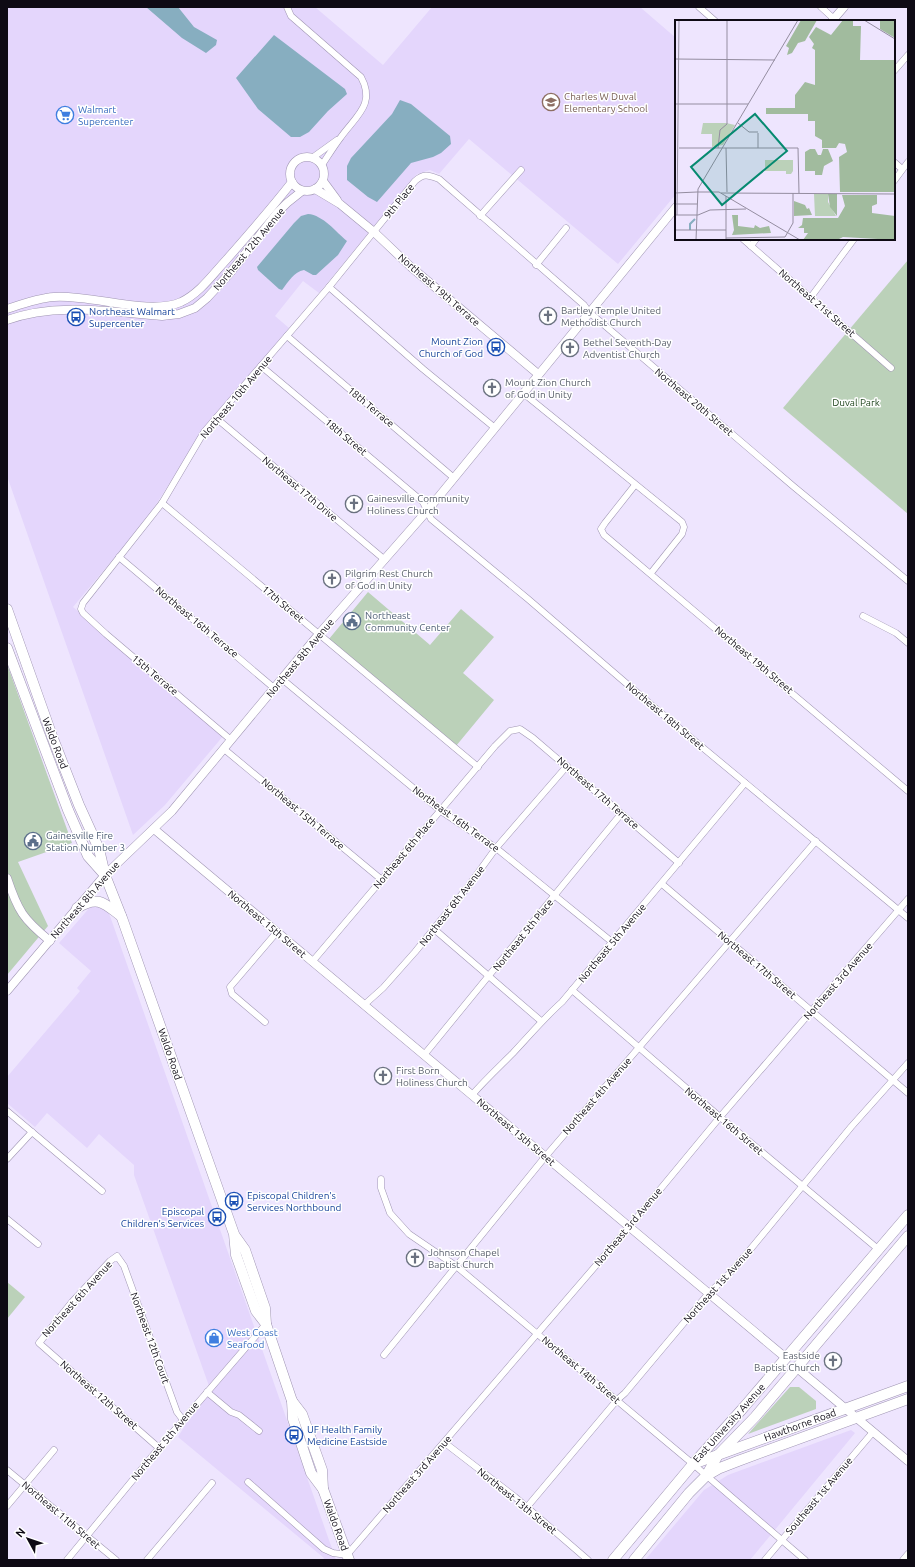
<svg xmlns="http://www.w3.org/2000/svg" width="915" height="1567" font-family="Ubuntu,sans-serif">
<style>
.built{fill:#e4d6fc}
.green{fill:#bbd1b9}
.water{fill:#87aec0}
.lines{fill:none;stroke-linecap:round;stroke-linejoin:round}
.minor-casing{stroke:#a096b3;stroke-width:7}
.tertiary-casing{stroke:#a096b3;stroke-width:9}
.primary-casing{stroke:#a096b3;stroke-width:11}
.trunk-casing{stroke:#a096b3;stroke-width:11}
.minor{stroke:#fff;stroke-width:6}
.tertiary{stroke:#fff;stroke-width:8}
.primary{stroke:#fff;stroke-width:10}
.trunk{stroke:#fff;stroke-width:10}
.labels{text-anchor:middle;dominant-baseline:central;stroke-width:3;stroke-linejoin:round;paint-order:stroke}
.education-label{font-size:10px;fill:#785e54;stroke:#fff;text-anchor:start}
.shop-label{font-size:10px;fill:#366cbe;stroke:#fff;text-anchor:start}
.street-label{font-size:10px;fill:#0e0a14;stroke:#fff}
.worship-label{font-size:10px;fill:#5b616d;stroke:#fff;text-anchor:start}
.transit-label{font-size:10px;fill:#164399;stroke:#fff;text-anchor:start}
.park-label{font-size:10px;fill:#1f451d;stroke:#fff}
.service-label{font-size:10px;fill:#4e5e75;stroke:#fff;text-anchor:start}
.inset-river{fill:none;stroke:#87aec0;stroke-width:2}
.inset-road{fill:none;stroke:#948da0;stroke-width:1}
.view{fill:#068a70;fill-opacity:0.15;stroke:#068a70;stroke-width:2}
.inset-edge{fill:none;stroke:#0e0a14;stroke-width:2}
</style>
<rect width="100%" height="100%" fill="#eee5fe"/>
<g class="built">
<polygon points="7,7 315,7 383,65 432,7 640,7 676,38 676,194 618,264 469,139 439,174 430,170 417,174 319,293 303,281 275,316 289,328 223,407 189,453 146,520 73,607 224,735 165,805 133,835 7,476"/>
<polygon points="97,905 107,910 110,916 336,1560 323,1560 324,1558 178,1437 209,1386 134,1175 134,1165 99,1134 87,1148 47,1113 35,1127 7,1103 7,1077 80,991 77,988 91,971 59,943 91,906"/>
<polygon points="851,1430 855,1433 750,1560 645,1560 704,1490 728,1475"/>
</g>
<g class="green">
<polygon points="908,260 908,514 783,408"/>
<polygon points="368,592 430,645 461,609 494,637 463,673 494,700 456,746 329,639"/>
<polygon points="7,664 72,843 18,862 48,926 7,975"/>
<polygon points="7,1282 25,1297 7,1319"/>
<polygon points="790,1387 799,1387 816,1401 816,1409 748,1434"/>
</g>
<g class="water">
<polygon points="146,7 178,7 194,27 217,40 216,45 206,53 182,38"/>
<polygon points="274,35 345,89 347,94 328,111 309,132 300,137 291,137 258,109 236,78"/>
<polygon points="400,100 411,104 450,136 451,144 441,153 433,157 411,163 377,202 368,197 347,180 347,166 351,158 392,114"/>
<path d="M308 214C323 215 336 232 347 241L338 255 316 275H313L304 270C294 272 288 282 282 290L279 289 258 270 257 267 294 223 301 216Z"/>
</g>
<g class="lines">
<defs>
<g id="minor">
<path d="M287 7 291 16 361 77C376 104 356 116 341 137 334 146 328 156 322 165"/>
<polyline points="699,7 715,21"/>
<polyline points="821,7 834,19"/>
<polyline points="894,71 908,55"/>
<polyline points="312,158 337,140"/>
<polyline points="894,162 902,169"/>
<polyline points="894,181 908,162"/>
<polyline points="480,216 521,170"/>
<polyline points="743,239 891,368"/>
<polyline points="751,246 756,239"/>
<polyline points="536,265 566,228"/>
<polyline points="329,287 423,369 495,428"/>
<polyline points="811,297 854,239"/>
<polyline points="287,336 454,478"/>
<polyline points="261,366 423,502 431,519 528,599 655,708 908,918"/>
<polyline points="523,393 682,522 684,527 682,534 651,573"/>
<polyline points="216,418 385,560"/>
<polyline points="635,485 605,523 601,529 604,535 908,791"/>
<polyline points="162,503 478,767"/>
<polyline points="119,557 274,688"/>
<polyline points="863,616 896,633 908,643"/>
<polyline points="282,679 441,811 496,848 612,942"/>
<path d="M231 740 106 634 83 613 81 609 83 603 162 503 204 432 329 287 415 181C424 173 428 175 439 179L584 305 589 312 793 486 908 581"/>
<polyline points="224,749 382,880"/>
<polyline points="662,884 908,1093"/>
<polyline points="434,929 541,1021"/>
<polyline points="312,962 495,746 510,731 520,729 533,738 679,863"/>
<polyline points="572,990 720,1117 878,1249"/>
<polyline points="364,1005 383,988 415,952 467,888 496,848 567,766"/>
<polyline points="265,1022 232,994 230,987 277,932"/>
<polyline points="424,1055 621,814"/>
<path d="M472 1095C485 1080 499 1067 513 1053 529 1036 544 1018 562 1002L745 783"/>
<polyline points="7,1111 102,1191"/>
<polyline points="7,1159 32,1132"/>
<polyline points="381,1179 381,1188 390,1213 409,1234 456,1266 693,1464 805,1560"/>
<polyline points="7,1219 38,1244"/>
<polyline points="384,1355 545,1157 816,841"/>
<polyline points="207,1392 231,1412 239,1415 259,1431"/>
<polyline points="445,1443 515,1497 588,1560"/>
<polyline points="159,1448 39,1343 72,1302 110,1261 117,1256 124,1266 177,1412 183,1420"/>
<polyline points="7,1470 116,1560"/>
<polyline points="248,1482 324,1549 333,1553 347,1555"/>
<polyline points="7,1506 54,1450"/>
<polyline points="527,1507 617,1400 625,1393 708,1294 728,1275 749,1251 851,1127 908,1063"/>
<polyline points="346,1556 629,1227 720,1117 908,899"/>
<polyline points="67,1560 159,1448 266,1324"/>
<polyline points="147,1560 212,1483"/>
<polyline points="765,1560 873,1432"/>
<polyline points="903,1560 908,1554"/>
</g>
<g id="tertiary">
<polyline points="832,21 844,7"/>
<circle cx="307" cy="174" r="17"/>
<polyline points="323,181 337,200"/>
<polyline points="315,189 340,204 374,232 411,267 538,374"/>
<path d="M7 309C22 304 38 298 54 297 90 294 149 316 181 302 200 293 213 274 227 259 249 234 271 209 292 182"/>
<path d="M7 320C56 302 110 312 162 316L179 314 195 308 207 298 230 273 277 213 287 203 302 191"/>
<polyline points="154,829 786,1358"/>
<path d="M7 878C18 911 23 919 50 941"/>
<polyline points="7,991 105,875 172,811 319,634 427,511 676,207"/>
<polyline points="797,1368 908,1461"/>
</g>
<g id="primary">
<polyline points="693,1464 744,1407 908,1215"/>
<polyline points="706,1476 718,1455 755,1417 908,1236"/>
</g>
<g id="trunk">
<polyline points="7,609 52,736 79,805 99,849 105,875 122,918 234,1234 236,1255 256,1311 266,1324"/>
<polyline points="7,648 68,810 88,856 104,874"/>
<path d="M77 908C98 895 104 903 121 916"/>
<polyline points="235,1236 245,1250 265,1308 266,1324 292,1401 293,1419 311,1473 323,1489 349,1560"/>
<polyline points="292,1401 302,1414 322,1470 323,1489"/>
<polyline points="613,1560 693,1464 908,1386"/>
<polyline points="634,1560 689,1493 706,1476 720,1468 738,1461 908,1399"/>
</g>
</defs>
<use href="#minor" class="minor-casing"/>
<use href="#tertiary" class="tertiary-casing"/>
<use href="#primary" class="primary-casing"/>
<use href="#trunk" class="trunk-casing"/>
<use href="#minor" class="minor"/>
<use href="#tertiary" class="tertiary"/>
<use href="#primary" class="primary"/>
<use href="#trunk" class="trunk"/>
</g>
<defs>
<symbol id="school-ring" viewBox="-11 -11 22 22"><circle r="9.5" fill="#fff" stroke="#8d6e63" stroke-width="1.5"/><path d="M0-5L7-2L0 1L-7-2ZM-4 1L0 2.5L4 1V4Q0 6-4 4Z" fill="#8d6e63"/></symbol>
<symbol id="supermarket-ring" viewBox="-11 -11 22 22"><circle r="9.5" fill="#fff" stroke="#3f7fe0" stroke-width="1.5"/><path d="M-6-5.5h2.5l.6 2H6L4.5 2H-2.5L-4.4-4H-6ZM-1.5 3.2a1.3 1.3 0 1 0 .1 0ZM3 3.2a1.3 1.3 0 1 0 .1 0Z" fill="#3f7fe0"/></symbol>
<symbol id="church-ring" viewBox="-11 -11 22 22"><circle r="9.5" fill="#fff" stroke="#6b7280" stroke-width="1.5"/><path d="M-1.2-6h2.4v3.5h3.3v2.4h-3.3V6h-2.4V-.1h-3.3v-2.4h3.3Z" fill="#6b7280"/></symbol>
<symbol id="bus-ring" viewBox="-11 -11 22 22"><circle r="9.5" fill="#fff" stroke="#1a4fb4" stroke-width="1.5"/><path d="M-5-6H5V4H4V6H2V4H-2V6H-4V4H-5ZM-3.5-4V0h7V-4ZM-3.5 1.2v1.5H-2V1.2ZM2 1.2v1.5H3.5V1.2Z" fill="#1a4fb4"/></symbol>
<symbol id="civic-ring" viewBox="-11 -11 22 22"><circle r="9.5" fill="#fff" stroke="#5c6f8a" stroke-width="1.5"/><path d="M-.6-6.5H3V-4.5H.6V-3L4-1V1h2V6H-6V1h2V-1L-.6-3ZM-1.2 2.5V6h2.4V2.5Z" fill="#5c6f8a"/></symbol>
<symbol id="shop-ring" viewBox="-11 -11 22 22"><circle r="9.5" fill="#fff" stroke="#3f7fe0" stroke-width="1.5"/><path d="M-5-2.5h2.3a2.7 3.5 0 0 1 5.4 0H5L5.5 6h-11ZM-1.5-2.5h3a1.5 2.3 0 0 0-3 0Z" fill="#3f7fe0"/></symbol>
</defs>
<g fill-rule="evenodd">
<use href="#school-ring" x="541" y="92" width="20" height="20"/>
<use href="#supermarket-ring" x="55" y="105" width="20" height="20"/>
<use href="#church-ring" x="538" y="306" width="20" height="20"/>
<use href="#bus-ring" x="66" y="307" width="20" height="20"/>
<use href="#bus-ring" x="486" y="337" width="20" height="20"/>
<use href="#church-ring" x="560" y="338" width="20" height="20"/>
<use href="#church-ring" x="482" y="378" width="20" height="20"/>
<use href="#church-ring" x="344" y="494" width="20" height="20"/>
<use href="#church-ring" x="322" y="569" width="20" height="20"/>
<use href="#civic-ring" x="342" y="611" width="20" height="20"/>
<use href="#civic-ring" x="23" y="831" width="20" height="20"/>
<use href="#church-ring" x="373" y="1066" width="20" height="20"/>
<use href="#bus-ring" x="224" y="1191" width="20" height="20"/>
<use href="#bus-ring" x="207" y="1207" width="20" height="20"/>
<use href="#church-ring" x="405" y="1248" width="20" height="20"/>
<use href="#shop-ring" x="204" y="1328" width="20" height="20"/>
<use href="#church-ring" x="823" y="1351" width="20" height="20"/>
<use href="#bus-ring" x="284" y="1425" width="20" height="20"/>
</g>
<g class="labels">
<g class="education-label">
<text x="564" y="96">Charles W Duval<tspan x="564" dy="12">Elementary School</tspan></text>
</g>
<g class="shop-label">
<text x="78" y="109">Walmart<tspan x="78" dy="12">Supercenter</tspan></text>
<text x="227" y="1332">West Coast<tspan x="227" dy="12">Seafood</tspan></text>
</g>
<g class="street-label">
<text transform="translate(399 201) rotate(-51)">9th Place</text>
<text transform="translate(249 249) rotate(-50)">Northeast 12th Avenue</text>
<text transform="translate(439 290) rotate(41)">Northeast 19th Terrace</text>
<text transform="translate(817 303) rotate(41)">Northeast 21st Street</text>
<text transform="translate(236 397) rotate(-50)">Northeast 10th Avenue</text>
<text transform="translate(694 402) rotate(40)">Northeast 20th Street</text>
<text transform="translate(371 407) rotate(40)">18th Terrace</text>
<text transform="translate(346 437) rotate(40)">18th Street</text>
<text transform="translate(300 489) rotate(40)">Northeast 17th Drive</text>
<text transform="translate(283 604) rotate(40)">17th Street</text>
<text transform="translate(197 622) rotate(40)">Northeast 16th Terrace</text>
<text transform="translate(300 658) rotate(-50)">Northeast 8th Avenue</text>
<text transform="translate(754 660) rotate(40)">Northeast 19th Street</text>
<text transform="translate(155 675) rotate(40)">15th Terrace</text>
<text transform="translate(665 716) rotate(40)">Northeast 18th Street</text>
<text transform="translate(55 743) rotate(69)">Waldo Road</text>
<text transform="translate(598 793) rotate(41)">Northeast 17th Terrace</text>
<text transform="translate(303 814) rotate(40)">Northeast 15th Terrace</text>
<text transform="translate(456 819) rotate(36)">Northeast 16th Terrace</text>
<text transform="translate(404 853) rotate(-50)">Northeast 6th Place</text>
<text transform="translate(85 900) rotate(-49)">Northeast 8th Avenue</text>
<text transform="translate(452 906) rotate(-52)">Northeast 6th Avenue</text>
<text transform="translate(267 924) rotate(40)">Northeast 15th Street</text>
<text transform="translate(523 935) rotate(-51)">Northeast 5th Place</text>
<text transform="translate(612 943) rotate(-50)">Northeast 5th Avenue</text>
<text transform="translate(757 965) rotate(40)">Northeast 17th Street</text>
<text transform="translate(838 981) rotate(-49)">Northeast 3rd Avenue</text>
<text transform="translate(170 1054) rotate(71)">Waldo Road</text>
<text transform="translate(597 1096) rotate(-49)">Northeast 4th Avenue</text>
<text transform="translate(724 1121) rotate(40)">Northeast 16th Street</text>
<text transform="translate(516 1132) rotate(40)">Northeast 15th Street</text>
<text transform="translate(628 1227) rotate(-50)">Northeast 3rd Avenue</text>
<text transform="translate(718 1285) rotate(-48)">Northeast 1st Avenue</text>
<text transform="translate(77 1299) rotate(-48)">Northeast 6th Avenue</text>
<text transform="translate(150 1338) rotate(70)">Northeast 12th Court</text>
<text transform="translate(581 1370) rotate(40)">Northeast 14th Street</text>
<text transform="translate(99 1395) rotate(41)">Northeast 12th Street</text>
<text transform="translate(729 1423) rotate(-48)">East University Avenue</text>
<text transform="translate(800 1425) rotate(-20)">Hawthorne Road</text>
<text transform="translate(165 1441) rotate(-50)">Northeast 5th Avenue</text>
<text transform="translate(417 1474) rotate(-49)">Northeast 3rd Avenue</text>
<text transform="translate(819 1496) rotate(-50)">Southeast 1st Avenue</text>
<text transform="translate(517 1501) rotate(39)">Northeast 13th Street</text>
<text transform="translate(61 1515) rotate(40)">Northeast 11th Street</text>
<text transform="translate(336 1525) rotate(70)">Waldo Road</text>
</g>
<g class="worship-label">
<text x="561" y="310">Bartley Temple United<tspan x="561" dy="12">Methodist Church</tspan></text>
<text x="583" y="342">Bethel Seventh-Day<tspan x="583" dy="12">Adventist Church</tspan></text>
<text x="505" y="382">Mount Zion Church<tspan x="505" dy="12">of God in Unity</tspan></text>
<text x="367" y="498">Gainesville Community<tspan x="367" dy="12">Holiness Church</tspan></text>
<text x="345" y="573">Pilgrim Rest Church<tspan x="345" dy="12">of God in Unity</tspan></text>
<text x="396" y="1070">First Born<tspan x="396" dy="12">Holiness Church</tspan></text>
<text x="428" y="1252">Johnson Chapel<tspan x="428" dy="12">Baptist Church</tspan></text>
<text x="820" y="1355" text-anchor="end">Eastside<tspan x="820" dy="12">Baptist Church</tspan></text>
</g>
<g class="transit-label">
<text x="89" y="311">Northeast Walmart<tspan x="89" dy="12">Supercenter</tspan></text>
<text x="483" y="341" text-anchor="end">Mount Zion<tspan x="483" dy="12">Church of God</tspan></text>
<text x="247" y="1195">Episcopal Children's<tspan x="247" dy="12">Services Northbound</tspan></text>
<text x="204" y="1211" text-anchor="end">Episcopal<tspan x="204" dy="12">Children's Services</tspan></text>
<text x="307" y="1429">UF Health Family<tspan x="307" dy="12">Medicine Eastside</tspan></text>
</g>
<g class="park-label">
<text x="856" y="402">Duval Park</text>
</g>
<g class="service-label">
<text x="365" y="615">Northeast<tspan x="365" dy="12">Community Center</tspan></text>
<text x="46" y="835">Gainesville Fire<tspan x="46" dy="12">Station Number 3</tspan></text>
</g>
</g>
<g transform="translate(675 20)">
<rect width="220" height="220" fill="#eee5fe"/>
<path d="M28 103H51L60 105 48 125 37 127V114H26ZM90 140H118V151L116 154H111V151H90ZM139 174H153V182L161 196H140Z" fill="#bbd1b9"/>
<path d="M126 0H142L130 21 123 23 117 33 112 35 114 28 111 26ZM168 0H178V6H186L185 40H220V172H165L164 137 172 132 170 124 164 123 161 128H147V120L140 116V101H133V94H91V88H120V75L130 62 140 65V30L137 28 139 24 134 17 141 7 156 15ZM205 0H220V18L205 9ZM135 129H140L143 135H146L148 129H153L158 141 149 146 147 155H140V151H130V132ZM153 174H162V196L155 187ZM167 175H202V184L197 186V193L220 196V220L168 217 162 220H128L133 213H129V208H123L127 205 128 198H163L170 186ZM119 181 130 185 132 189 134 188 137 195 119 196ZM57 195H63V206L79 208 80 205 85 208 94 206 96 213 57 215 59 210Z" fill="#a1bb9e"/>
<path class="inset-river" d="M15 210V204L20 199"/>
<path class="inset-road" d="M189 0 220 19M0 39 100 40M0 84H73M63 103 74 112H83M83 113V128M4 128H123L124 173M43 128 45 110 52 104V0M51 128 52 172M22 172H44L125 220M0 173 22 172M46 173 220 174M0 184H22M0 195H23L35 190 71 189M2 195 4 0M0 210H51M51 218 110 217 118 203V173M21 220 23 169 123 0M51 220V176"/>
<path class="view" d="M80 94 112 131 47 185 16 147Z"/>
<rect width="220" height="220" class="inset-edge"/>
</g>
<rect width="915" height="1567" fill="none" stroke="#0e0a14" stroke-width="16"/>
<g transform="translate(28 1539) rotate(310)" stroke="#ffffff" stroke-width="3" paint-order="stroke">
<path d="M0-3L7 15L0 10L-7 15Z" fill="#0e0a14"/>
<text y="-6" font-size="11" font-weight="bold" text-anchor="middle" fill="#0e0a14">N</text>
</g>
</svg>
